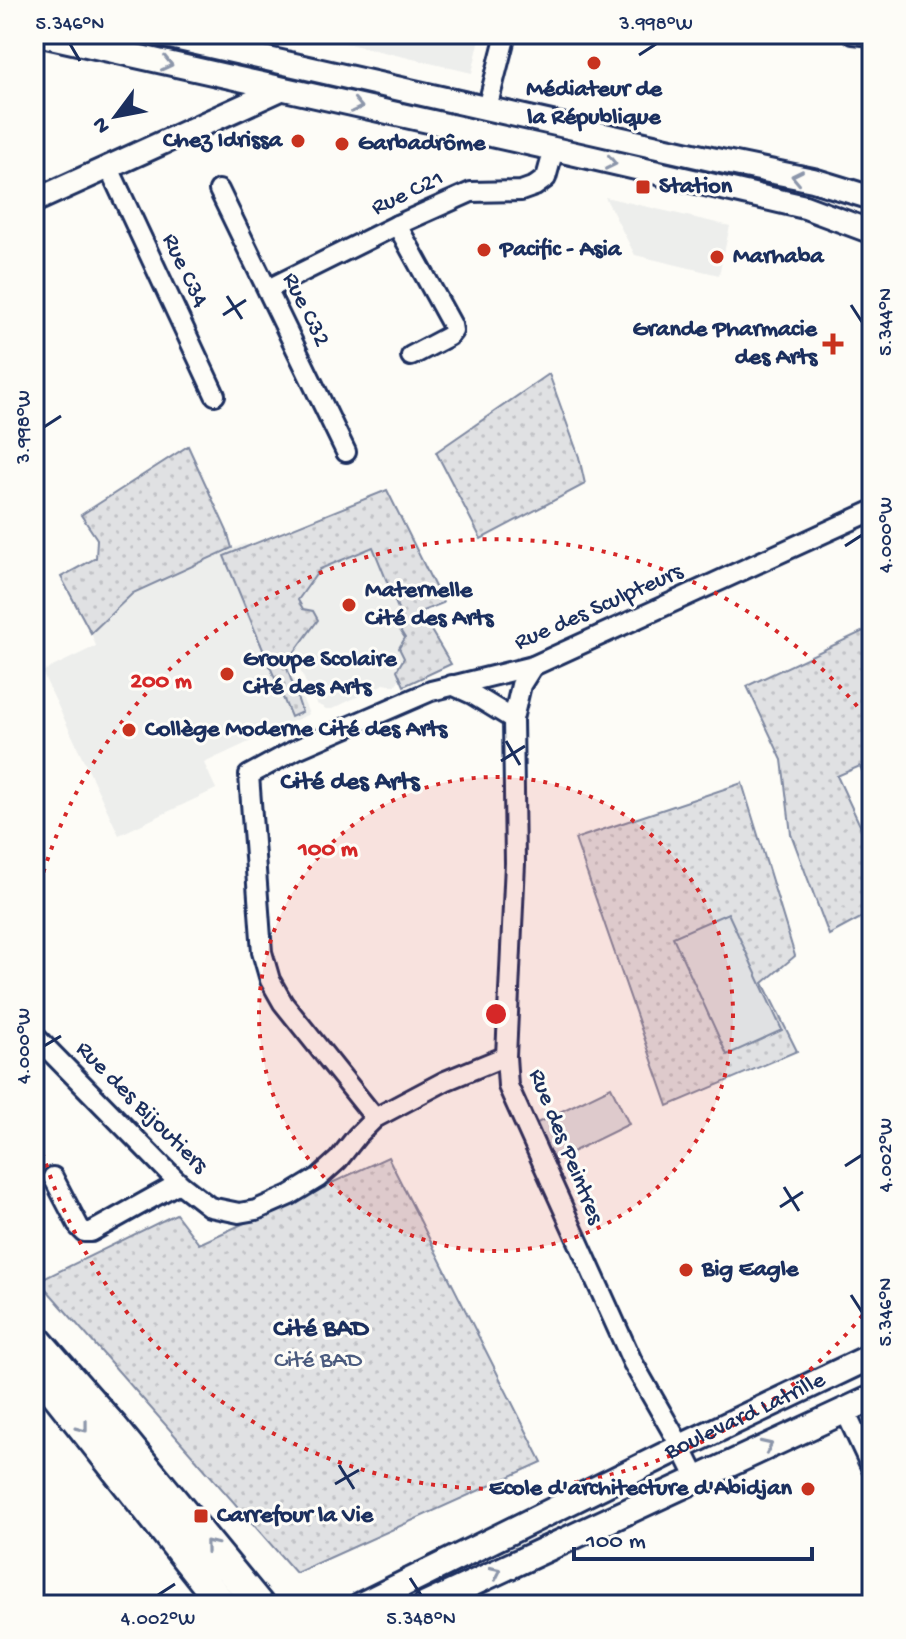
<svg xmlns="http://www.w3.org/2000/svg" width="906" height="1639" font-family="'Gochi Hand',sans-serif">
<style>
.built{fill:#edeeec}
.grass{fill:url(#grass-dots);stroke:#7e88a0;stroke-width:2}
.pitch{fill:#e0e1e3;stroke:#7e88a0;stroke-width:2}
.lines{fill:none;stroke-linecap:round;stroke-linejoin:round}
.minor-casing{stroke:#1b2f5e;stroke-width:24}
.tertiary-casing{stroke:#1b2f5e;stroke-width:28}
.secondary-casing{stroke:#1b2f5e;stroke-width:30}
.primary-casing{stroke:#1b2f5e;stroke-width:34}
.minor{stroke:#fdfcf7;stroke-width:18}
.tertiary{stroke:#fdfcf7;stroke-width:22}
.secondary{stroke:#fdfcf7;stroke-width:24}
.primary{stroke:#fdfcf7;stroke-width:28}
.oneway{stroke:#8c96aa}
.ticks{fill:none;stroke:#1b2f5e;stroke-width:3}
.ring{fill:none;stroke:#d62828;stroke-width:4;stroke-dasharray:4 8}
.poi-dot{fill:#c8321e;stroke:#fdfcf7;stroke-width:3}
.labels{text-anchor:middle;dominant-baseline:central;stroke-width:6;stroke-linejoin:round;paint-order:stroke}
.poi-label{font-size:24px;font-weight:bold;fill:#1b2f5e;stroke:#fdfcf7;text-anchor:start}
.street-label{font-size:24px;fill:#1b2f5e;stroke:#fdfcf7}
.park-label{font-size:24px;fill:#4c5c7f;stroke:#fdfcf7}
.neighbourhood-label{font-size:26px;font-weight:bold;fill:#1b2f5e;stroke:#fdfcf7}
.centre{fill:#d62828;stroke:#fdfcf7;stroke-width:4}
.ring-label{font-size:24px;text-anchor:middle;font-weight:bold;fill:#d62828;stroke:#fdfcf7;stroke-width:6;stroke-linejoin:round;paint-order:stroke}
.neatline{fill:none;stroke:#1b2f5e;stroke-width:3}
.ticks-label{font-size:20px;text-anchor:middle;fill:#1b2f5e}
</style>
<defs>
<pattern id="grass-dots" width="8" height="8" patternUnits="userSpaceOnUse" patternTransform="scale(2)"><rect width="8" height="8" fill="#e0e1e3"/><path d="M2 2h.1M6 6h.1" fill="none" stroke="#c0c1c5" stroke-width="1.8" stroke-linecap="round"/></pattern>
</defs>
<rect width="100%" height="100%" fill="#fdfcf7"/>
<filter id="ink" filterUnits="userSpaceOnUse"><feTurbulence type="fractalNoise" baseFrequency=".0125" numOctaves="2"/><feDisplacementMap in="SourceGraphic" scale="16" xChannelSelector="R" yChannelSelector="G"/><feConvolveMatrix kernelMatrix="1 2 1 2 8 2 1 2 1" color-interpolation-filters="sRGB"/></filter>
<g filter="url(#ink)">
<g class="built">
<polygon points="307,34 481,34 472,73"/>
<polygon points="605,197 730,226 719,275 635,255"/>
<polygon points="356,502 403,621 404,658 397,670 400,678 395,686 384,684 332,709 326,709 317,704 313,699 293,654 317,620 303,609 264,540"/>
<polygon points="244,544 254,547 270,622 309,714 204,763 216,789 119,835 42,672 96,646 91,633 133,593"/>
</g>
<g class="grass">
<polygon points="549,374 579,457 585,484 481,539 436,452"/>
<polygon points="188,446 227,531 232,548 133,593 91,633 61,577 96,558 97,539 81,515"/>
<polygon points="387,490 443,603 420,612 451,664 404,686 397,670 404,658 399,648 405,638 400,630 403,621 373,547 320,569 298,600 303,609 313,611 318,620 293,654 285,662 302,712 291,717 224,556"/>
<polygon points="872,627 872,792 860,766 837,776 872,851 872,912 829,935 791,834 782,760 747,686"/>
<polygon points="742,783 795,956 763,983 797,1051 668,1106 575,839"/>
<polygon points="388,1157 542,1462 296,1573 39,1281 176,1214 199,1244"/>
</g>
<g class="pitch">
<polygon points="728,913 782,1030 727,1055 673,937"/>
<polygon points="611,1087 629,1124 554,1161 535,1124"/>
</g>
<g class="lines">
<defs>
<g id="minor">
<polyline points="853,34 872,36"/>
<polyline points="487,108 506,34"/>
<polyline points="109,168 215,395"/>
<polyline points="219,190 346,452"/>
<polyline points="397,225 452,325 453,331 449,336 411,356"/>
<polyline points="268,289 397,225 471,192 521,191 535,186 546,178 554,149"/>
<polyline points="533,666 521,685 513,719 515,863 506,1056 508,1086 633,1363 681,1447 697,1479"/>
<polyline points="452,685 472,694 513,719"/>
<polyline points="34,1035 179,1183 210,1207 239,1213 256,1210 290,1195 318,1178 338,1160 357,1136 375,1118 445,1081 506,1056"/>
<polyline points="375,1118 283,1003 270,980 262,952 249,775 297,749 431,691 533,666 872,511"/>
<polyline points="53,1177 79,1227 84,1232 91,1232 179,1183"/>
<polyline points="845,1411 872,1469"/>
</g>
<g id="tertiary">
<polyline points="37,34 554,149 805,207 872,232"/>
<polyline points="157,34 711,159 813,180 872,198"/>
<polyline points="34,201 281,89"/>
</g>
<g id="secondary">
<path id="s1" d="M361 1605 681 1447 872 1356"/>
<polyline points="426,1605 872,1398"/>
</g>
<g id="primary">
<polyline points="34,1337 113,1427 259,1605"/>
<polyline points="34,1366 223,1605"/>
</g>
</defs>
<use href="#minor" class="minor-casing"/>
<use href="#tertiary" class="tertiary-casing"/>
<use href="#secondary" class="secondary-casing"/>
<use href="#primary" class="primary-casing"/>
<use href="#minor" class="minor"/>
<use href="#tertiary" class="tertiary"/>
<use href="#secondary" class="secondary"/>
<use href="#primary" class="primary"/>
</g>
<defs><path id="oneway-chevron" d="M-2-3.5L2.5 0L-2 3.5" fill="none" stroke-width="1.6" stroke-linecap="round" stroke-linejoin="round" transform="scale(2)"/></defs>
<g class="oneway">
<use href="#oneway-chevron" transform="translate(167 64) rotate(13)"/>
<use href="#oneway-chevron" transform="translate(357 106) rotate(12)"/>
<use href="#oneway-chevron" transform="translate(611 163) rotate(12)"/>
<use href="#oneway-chevron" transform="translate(797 177) rotate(-168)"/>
<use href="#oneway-chevron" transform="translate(83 1427) rotate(52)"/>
<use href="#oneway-chevron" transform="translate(767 1446) rotate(-25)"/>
<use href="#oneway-chevron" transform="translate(210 1545) rotate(-129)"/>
<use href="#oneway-chevron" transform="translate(496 1572) rotate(-25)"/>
</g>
</g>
<path class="ticks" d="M70 44 80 61M639 55 656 44M227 296 242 319M851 305 862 322M223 315 246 300M44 427 61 416M845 546 862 535M506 741 520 765M501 761 525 746M44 1046 61 1036M845 1166 862 1155M784 1187 799 1211M780 1207 803 1192M851 1295 862 1312M339 1465 354 1489M335 1484 359 1470M410 1578 421 1595M158 1595 175 1584"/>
<circle cx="496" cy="1014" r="237" fill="#d62828" fill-opacity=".12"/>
<g class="ring">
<circle cx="496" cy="1014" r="237"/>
<path d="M870 1306A474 474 0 0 1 34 1121M34 907A474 474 0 0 1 870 722"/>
</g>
<g class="poi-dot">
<circle cx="594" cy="63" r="8"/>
<circle cx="298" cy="141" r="8"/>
<circle cx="342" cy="144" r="8"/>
<rect x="635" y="179" width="16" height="16" rx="4"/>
<circle cx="484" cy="250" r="8"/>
<circle cx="717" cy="257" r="8"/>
<path d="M829 332h8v8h8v8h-8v8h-8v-8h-8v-8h8z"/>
<circle cx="349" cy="605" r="8"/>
<circle cx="227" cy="674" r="8"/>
<circle cx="129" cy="730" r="8"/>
<circle cx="686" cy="1270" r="8"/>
<circle cx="808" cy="1489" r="8"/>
<rect x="193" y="1508" width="16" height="16" rx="4"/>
</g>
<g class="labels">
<g class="poi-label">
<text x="594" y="90" text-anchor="middle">Médiateur de<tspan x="594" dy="28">la République</tspan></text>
<text x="282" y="141" text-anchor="end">Chez Idrissa</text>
<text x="358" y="144">Garbadrôme</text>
<text x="659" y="187">Station</text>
<text x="500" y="250">Pacific - Asia</text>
<text x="733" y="257">Marhaba</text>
<text x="817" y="330" text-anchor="end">Grande Pharmacie<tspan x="817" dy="28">des Arts</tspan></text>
<text x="365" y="591">Maternelle<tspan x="365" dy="28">Cité des Arts</tspan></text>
<text x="243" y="660">Groupe Scolaire<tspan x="243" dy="28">Cité des Arts</tspan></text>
<text x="145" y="730">Collège Moderne Cité des Arts</text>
<text x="702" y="1270">Big Eagle</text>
<text x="792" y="1489" text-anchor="end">Ecole d'architecture d'Abidjan</text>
<text x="217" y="1516">Carrefour la Vie</text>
</g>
<g class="street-label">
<text transform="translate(408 194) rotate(-25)">Rue C21</text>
<text transform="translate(184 271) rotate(65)">Rue C34</text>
<text transform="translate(305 310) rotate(64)">Rue C32</text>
<text transform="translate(599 608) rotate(-24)">Rue des Sculpteurs</text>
<text transform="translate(141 1108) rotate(45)">Rue des Bijoutiers</text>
<text transform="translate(565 1147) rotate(68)">Rue des Peintres</text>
<text stroke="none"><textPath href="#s1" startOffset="428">Boulevard Latrille</textPath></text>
</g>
<g class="park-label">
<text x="318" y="1361">Cité BAD</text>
</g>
<g class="neighbourhood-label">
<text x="350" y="783">Cité des Arts</text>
<text x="321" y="1330">Cité BAD</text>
</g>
</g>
<circle cx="496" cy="1014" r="12" class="centre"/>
<g class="ring-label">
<text x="161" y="687">200 m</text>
<text x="328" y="855">100 m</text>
</g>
<rect width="906" height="1639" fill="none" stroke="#fdfcf7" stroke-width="88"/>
<g transform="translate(116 116) rotate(238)" stroke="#fdfcf7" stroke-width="6" paint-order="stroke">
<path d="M0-6L14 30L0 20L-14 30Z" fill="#1b2f5e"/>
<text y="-12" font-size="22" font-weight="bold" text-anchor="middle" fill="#1b2f5e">N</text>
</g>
<path d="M574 1547v12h238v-12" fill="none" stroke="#1b2f5e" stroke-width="4"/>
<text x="586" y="1547" font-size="24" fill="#1b2f5e" stroke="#fdfcf7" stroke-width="6" paint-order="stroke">100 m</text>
<rect x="44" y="44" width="818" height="1551" class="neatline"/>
<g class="ticks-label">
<text x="70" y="29">5.346°N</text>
<text x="656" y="29">3.998°W</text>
<text transform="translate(884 322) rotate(-90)" y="7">5.344°N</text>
<text transform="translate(22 427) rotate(-90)" y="7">3.998°W</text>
<text transform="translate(884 535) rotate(-90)" y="7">4.000°W</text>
<text transform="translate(22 1046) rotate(-90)" y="7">4.000°W</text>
<text transform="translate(884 1155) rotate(-90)" y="7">4.002°W</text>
<text transform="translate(884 1312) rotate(-90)" y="7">5.346°N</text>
<text x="158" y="1624">4.002°W</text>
<text x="421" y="1624">5.348°N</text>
</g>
</svg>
